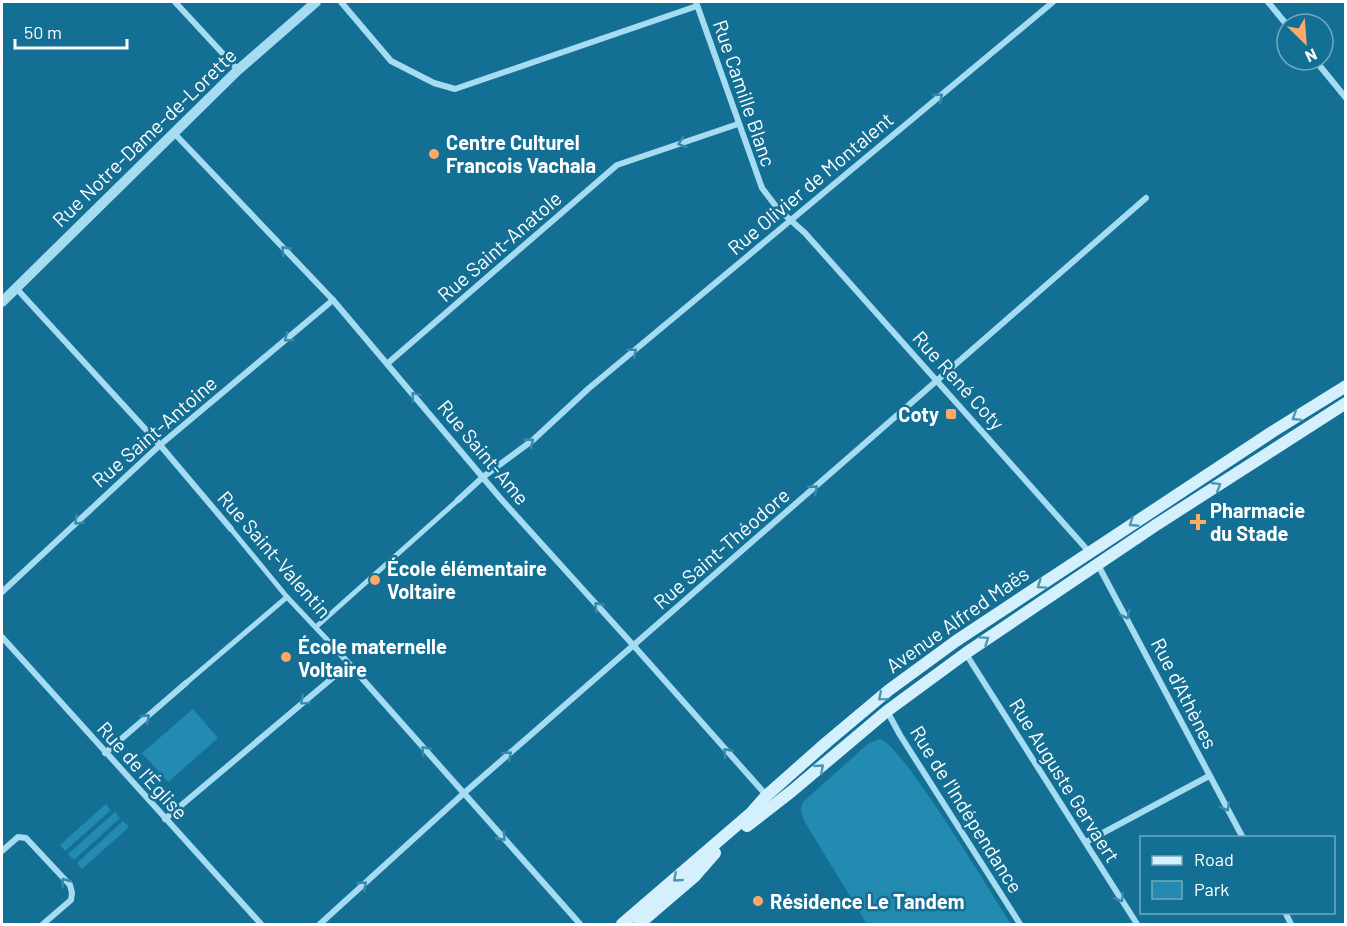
<svg xmlns="http://www.w3.org/2000/svg" width="1347" height="926" font-family="Barlow,sans-serif">
<style>
.green{fill:#238ab2}
.lines{fill:none;stroke-linecap:round;stroke-linejoin:round}
.pedestrian{stroke:#a5dcf2;stroke-width:5}
.minor{stroke:#a5dcf2;stroke-width:6}
.tertiary{stroke:#a5dcf2;stroke-width:10}
.secondary{stroke:#d4f0fc;stroke-width:12}
.oneway{stroke:#388aac}
.oneway2{stroke:#4e96b4}
.poi-dot{fill:#ffa966;stroke:#146f95;stroke-width:2}
.labels{text-anchor:middle;dominant-baseline:central;stroke-width:5;stroke-linejoin:round;paint-order:stroke}
.street-label{font-size:20px;fill:#fff;stroke:#146f95}
.poi-label{font-size:20px;font-weight:bold;fill:#fff;stroke:#146f95;text-anchor:start}
</style>
<rect width="100%" height="100%" fill="#146f95"/>
<g class="green">
<polygon points="193,709 218,738 168,782 142,753"/>
<path d="M880 739C901 743 994 898 1011 924H867L806 824C802 816 799 811 803 802L869 743Z"/>
<polygon points="106,804 111,810 65,851 60,845"/>
<polygon points="115,812 120,818 74,860 68,854"/>
<polygon points="123,821 129,827 82,869 77,863"/>
</g>
<g class="lines">
<g class="pedestrian">
<polyline points="231,529 287,597 335,648"/>
<polyline points="316,627 458,500"/>
<polyline points="186,683 287,597"/>
</g>
<g class="minor">
<polyline points="175,2 238,70"/>
<polyline points="341,2 391,61 434,83 455,89 697,6"/>
<polyline points="696,2 762,188 778,209 805,233 1091,554"/>
<polyline points="1268,2 1287,25"/>
<polyline points="1315,60 1346,98"/>
<polyline points="174,133 333,300 501,499 634,646 767,796"/>
<polyline points="16,288 160,445 231,529"/>
<polyline points="388,363 617,165 738,124"/>
<polyline points="458,500 483,477 533,440 588,389 1053,2"/>
<polyline points="1097,563 1243,838"/>
<polyline points="2,592 160,445 333,300"/>
<polyline points="2,637 261,924"/>
<polyline points="335,648 580,924"/>
<polyline points="966,654 1137,924"/>
<polyline points="887,711 900,735 1020,924"/>
<polyline points="105,753 186,683"/>
<polyline points="165,819 349,664"/>
<polyline points="1086,842 1209,776"/>
<polyline points="2,851 18,837 26,838 70,885 72,893 71,900 43,924"/>
<polyline points="1285,912 1291,924"/>
<polyline points="320,924 463,794 1146,198"/>
</g>
<polyline class="tertiary" points="2,302 238,70 316,2"/>
<g class="secondary">
<polyline points="747,826 792,791 887,711 966,653 1156,525 1346,403"/>
<polyline points="622,924 751,813 766,796 827,742 889,690 956,641 1272,432 1346,386"/>
<polyline points="639,924 694,877 715,853"/>
</g>
</g>
<defs><path id="oneway-chevron" d="M-2-3.5L2.5 0L-2 3.5" fill="none" stroke-width="1.6" stroke-linecap="round" stroke-linejoin="round" transform="scale(1.5)"/></defs>
<g class="oneway">
<use href="#oneway-chevron" transform="translate(939 97) rotate(-40)"/>
<use href="#oneway-chevron" transform="translate(682 143) rotate(162)"/>
<use href="#oneway-chevron" transform="translate(285 250) rotate(-134)"/>
<use href="#oneway-chevron" transform="translate(288 338) rotate(140)"/>
<use href="#oneway-chevron" transform="translate(633 352) rotate(-40)"/>
<use href="#oneway-chevron" transform="translate(415 396) rotate(-130)"/>
<use href="#oneway-chevron" transform="translate(530 442) rotate(-39)"/>
<use href="#oneway-chevron" transform="translate(814 489) rotate(-41)"/>
<use href="#oneway-chevron" transform="translate(78 521) rotate(137)"/>
<use href="#oneway-chevron" transform="translate(598 606) rotate(-132)"/>
<use href="#oneway-chevron" transform="translate(1126 615) rotate(63)"/>
<use href="#oneway-chevron" transform="translate(304 701) rotate(140)"/>
<use href="#oneway-chevron" transform="translate(146 718) rotate(-41)"/>
<use href="#oneway-chevron" transform="translate(425 750) rotate(-131)"/>
<use href="#oneway-chevron" transform="translate(727 752) rotate(-132)"/>
<use href="#oneway-chevron" transform="translate(508 755) rotate(-41)"/>
<use href="#oneway-chevron" transform="translate(1226 807) rotate(61)"/>
<use href="#oneway-chevron" transform="translate(502 837) rotate(48)"/>
<use href="#oneway-chevron" transform="translate(65 882) rotate(-127)"/>
<use href="#oneway-chevron" transform="translate(363 885) rotate(-42)"/>
<use href="#oneway-chevron" transform="translate(1120 898) rotate(58)"/>
</g>
<g class="oneway2">
<use href="#oneway-chevron" transform="translate(1296 417) rotate(148)"/>
<use href="#oneway-chevron" transform="translate(1217 486) rotate(-31)"/>
<use href="#oneway-chevron" transform="translate(1133 523) rotate(147)"/>
<use href="#oneway-chevron" transform="translate(1041 585) rotate(146)"/>
<use href="#oneway-chevron" transform="translate(985 640) rotate(-34)"/>
<use href="#oneway-chevron" transform="translate(882 697) rotate(140)"/>
<use href="#oneway-chevron" transform="translate(820 768) rotate(-41)"/>
<use href="#oneway-chevron" transform="translate(677 878) rotate(139)"/>
</g>
<g class="poi-dot">
<circle cx="434" cy="154" r="6"/>
<rect x="945" y="408" width="12" height="12" rx="3"/>
<path d="M1195 513h6v6h6v6h-6v6h-6v-6h-6v-6h6z"/>
<circle cx="375" cy="580" r="6"/>
<circle cx="286" cy="657" r="6"/>
<circle cx="758" cy="901" r="6"/>
</g>
<g class="labels">
<g class="street-label">
<text transform="translate(745 93) rotate(71)">Rue Camille Blanc</text>
<text transform="translate(144 137) rotate(-44)">Rue Notre-Dame-de-Lorette</text>
<text transform="translate(810 183) rotate(-40)">Rue Olivier de Montalent</text>
<text transform="translate(499 246) rotate(-41)">Rue Saint-Anatole</text>
<text transform="translate(959 380) rotate(48)">Rue René Coty</text>
<text transform="translate(154 431) rotate(-41)">Rue Saint-Antoine</text>
<text transform="translate(484 452) rotate(50)">Rue Saint-Ame</text>
<text transform="translate(721 548) rotate(-41)">Rue Saint-Théodore</text>
<text transform="translate(275 554) rotate(49)">Rue Saint-Valentin</text>
<text transform="translate(957 619) rotate(-35)">Avenue Alfred Maës</text>
<text transform="translate(1185 693) rotate(63)">Rue d'Athènes</text>
<text transform="translate(143 770) rotate(48)">Rue de l'Église</text>
<text transform="translate(1065 780) rotate(58)">Rue Auguste Gervaert</text>
<text transform="translate(967 809) rotate(58)">Rue de l'Indépendance</text>
</g>
<g class="poi-label">
<text x="446" y="142">Centre Culturel<tspan x="446" dy="23">Francois Vachala</tspan></text>
<text x="939" y="414" text-anchor="end">Coty</text>
<text x="1210" y="510">Pharmacie<tspan x="1210" dy="23">du Stade</tspan></text>
<text x="387" y="568">École élémentaire<tspan x="387" dy="23">Voltaire</tspan></text>
<text x="298" y="646">École maternelle<tspan x="298" dy="23">Voltaire</tspan></text>
<text x="770" y="901">Résidence Le Tandem</text>
</g>
</g>
<rect width="1347" height="926" fill="none" stroke="#ffffff" stroke-width="6"/>
<rect x="1140" y="836" width="195" height="78" fill="#146f95" stroke="#72a9bf" stroke-width="1.5"/>
<rect x="1152" y="856" width="30" height="9" fill="#d4f0fc" stroke="#72a9bf" stroke-width="1.5"/>
<text x="1194" y="866" font-size="18" fill="#ffffff">Road</text>
<rect x="1152" y="881" width="30" height="18" fill="#238ab2" stroke="#72a9bf" stroke-width="1.5"/>
<text x="1194" y="896" font-size="18" fill="#ffffff">Park</text>
<g transform="translate(1305 42) rotate(155)"><circle r="28" fill="#146f95" stroke="#72a9bf" stroke-width="1.5"/>
<path d="M0-4.5L10 22L0 15L-10 22Z" fill="#ffa966"/>
<text y="-9" font-size="16" font-weight="bold" text-anchor="middle" fill="#ffffff">N</text>
</g>
<path d="M15 39v9h112v-9" fill="none" stroke="#ffffff" stroke-width="3"/>
<text x="24" y="39" font-size="18" fill="#ffffff" stroke="#146f95" stroke-width="4.5" paint-order="stroke">50 m</text>
</svg>
